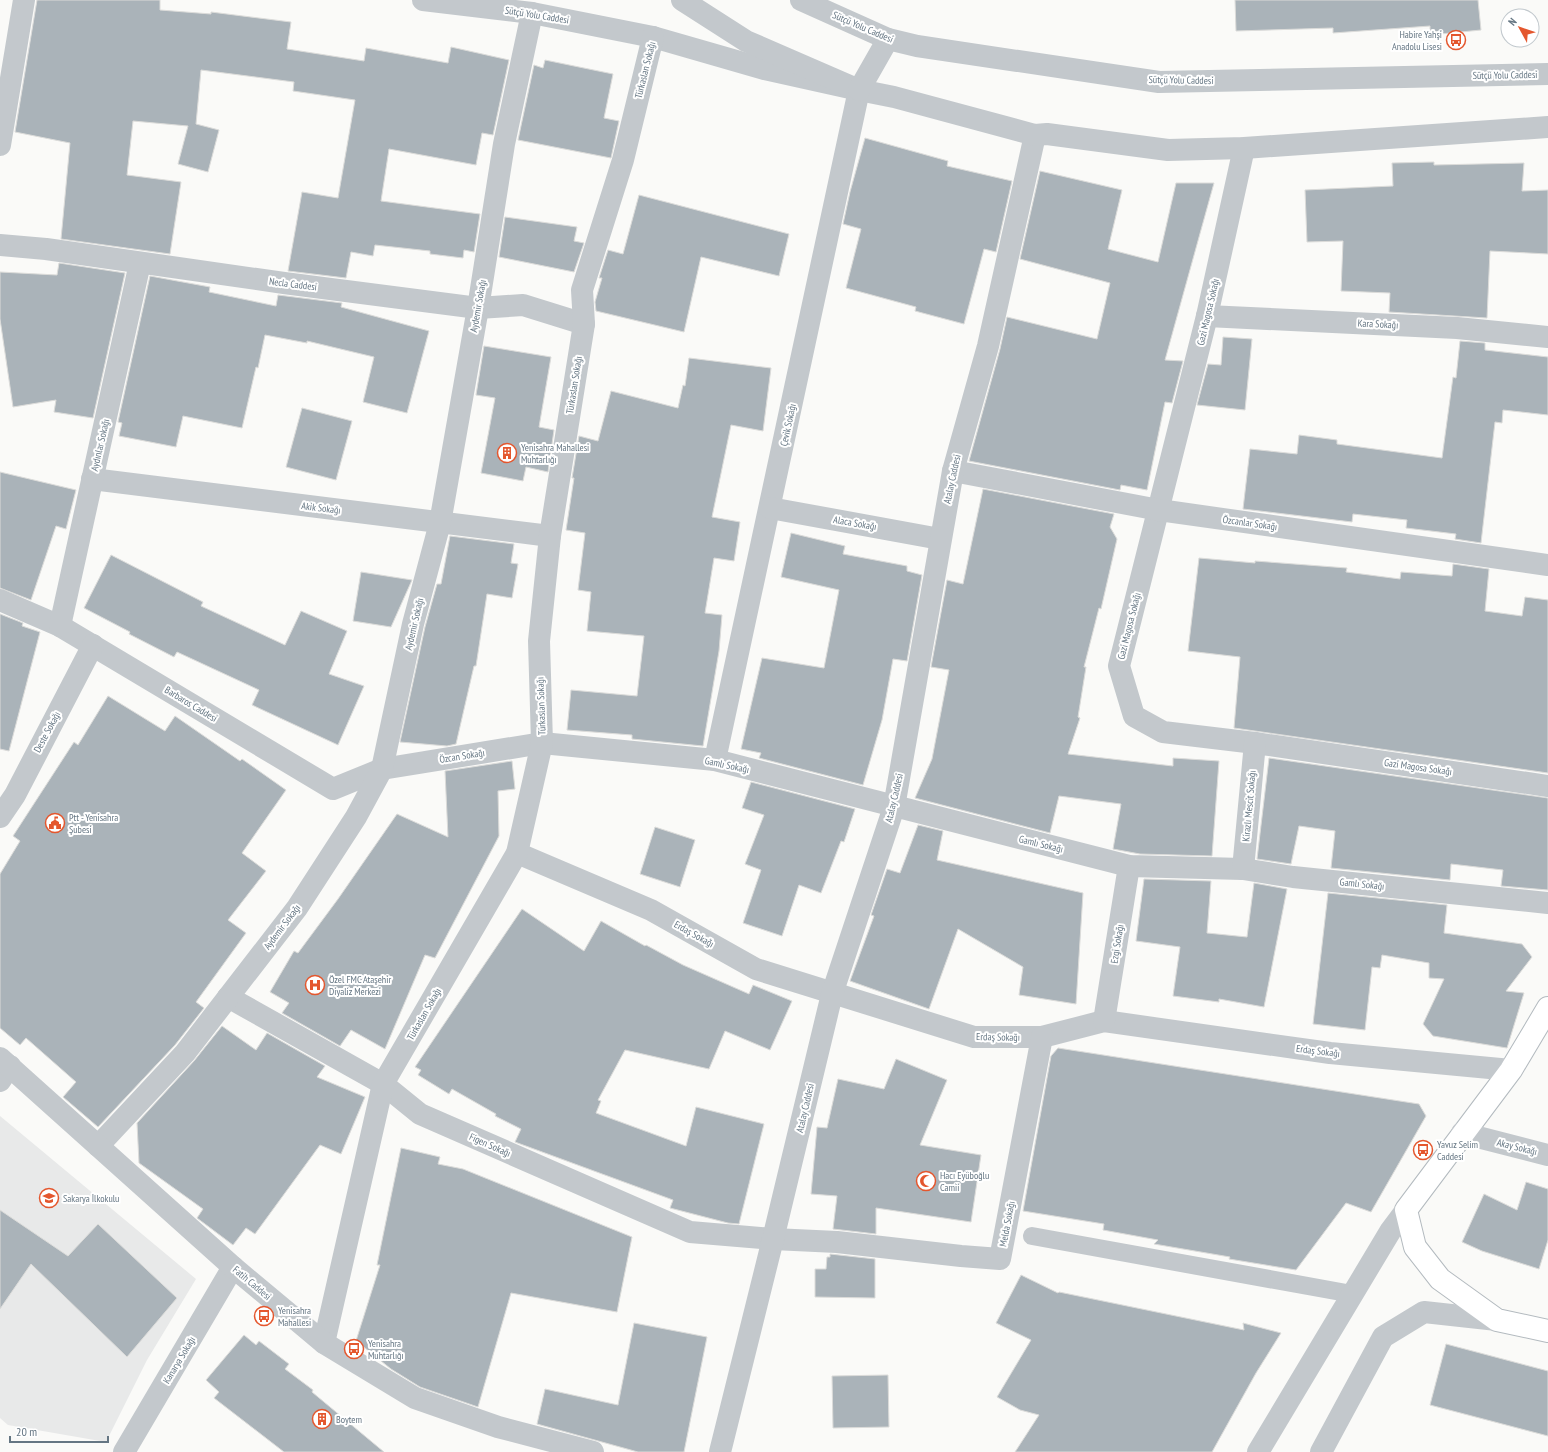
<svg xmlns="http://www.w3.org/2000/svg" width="1548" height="1452" font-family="'PT Sans Narrow',sans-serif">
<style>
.built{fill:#e8e9e9}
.building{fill:#aab3b9;stroke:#dcdcda}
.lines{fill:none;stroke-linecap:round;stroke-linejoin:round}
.secondary-casing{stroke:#b3babf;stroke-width:24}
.service{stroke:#c3c8cc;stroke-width:18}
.minor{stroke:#c3c8cc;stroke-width:22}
.tertiary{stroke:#c3c8cc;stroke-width:22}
.secondary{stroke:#fff;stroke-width:22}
.labels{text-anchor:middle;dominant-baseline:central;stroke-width:4;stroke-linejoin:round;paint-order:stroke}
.street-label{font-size:10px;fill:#657683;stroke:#fff}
.poi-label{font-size:10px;fill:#657683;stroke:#fff;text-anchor:start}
</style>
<rect width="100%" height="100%" fill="#fafaf8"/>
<polygon class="built" points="0,1116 196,1279 147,1360 106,1442 8,1425 0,1418"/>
<g class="building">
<polygon points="37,0 160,0 160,10 211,14 211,12 291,22 287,49 364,61 366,48 448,63 451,47 509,60 493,135 482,133 476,165 389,149 381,201 480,214 474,252 464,250 463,258 430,254 430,251 375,245 373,256 351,252 346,278 288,271 302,192 338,198 355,100 293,91 294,82 201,70 196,124 219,130 208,172 178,164 188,126 133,121 127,175 181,182 170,254 61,239 70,143 15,132"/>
<polygon points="1235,0 1478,0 1481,30 1430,35 1430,26 1333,33 1333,28 1236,31"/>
<polygon points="545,60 613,74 604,118 619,121 611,158 518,140 534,65 543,68"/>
<polygon points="865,138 948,161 947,166 1012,181 996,252 984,249 964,324 915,311 916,307 846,288 861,229 843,224 850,192"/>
<polygon points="1434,162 1434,165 1524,163 1522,191 1548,190 1548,254 1490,251 1487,318 1389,312 1390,293 1341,291 1343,241 1307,242 1305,190 1393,186 1392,163"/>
<polygon points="1040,171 1122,190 1108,249 1158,262 1176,183 1214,183 1165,360 1183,361 1172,403 1165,402 1147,490 1121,485 1120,490 969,461 1000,349 1007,317 1097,339 1110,283 1020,259"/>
<polygon points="639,195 789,234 779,276 701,257 684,332 596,311 595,302 602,278 599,278 608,250 623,254"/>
<polygon points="505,217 577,227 574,241 584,243 574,272 499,257"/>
<polygon points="59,263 125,273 93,418 54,412 56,400 13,407 0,319 0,272 57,275"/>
<polygon points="150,276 210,287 209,292 276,306 278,295 342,303 341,307 429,331 407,413 363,402 374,357 307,341 307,343 265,335 258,368 256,367 242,428 183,416 176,447 119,436 122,423 118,422"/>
<polygon points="1223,337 1252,339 1245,410 1197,405 1208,364 1221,365"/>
<polygon points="1460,341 1485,343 1485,350 1548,357 1548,415 1503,410 1502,423 1495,422 1481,543 1455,539 1456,534 1406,528 1407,520 1353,514 1352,522 1243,509 1250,449 1297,454 1299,435 1337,440 1337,444 1442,458 1453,377 1456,378"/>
<polygon points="484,346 551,357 539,427 554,430 548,472 526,467 523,481 481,473 495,398 476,395"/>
<polygon points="689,358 771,368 763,431 731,425 712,517 740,522 734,561 714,558 705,613 722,615 719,651 703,746 632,739 632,735 567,730 571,690 637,696 644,636 587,631 591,592 578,590 585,533 566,530 574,478 572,478 579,436 598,441 611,391 678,408 683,385 685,386"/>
<polygon points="302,408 352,421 336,480 286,467"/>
<polygon points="0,472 76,490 66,529 56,526 31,600 0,588"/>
<polygon points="983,489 1114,514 1110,527 1117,539 1101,609 1099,608 1084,667 1086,667 1078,717 1080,718 1068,754 1173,766 1173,758 1219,761 1212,856 1140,854 1113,849 1121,804 1059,796 1050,833 915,798 932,759 949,670 931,667 947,580 963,584"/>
<polygon points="791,533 845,546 843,554 907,566 907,571 922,575 907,661 893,659 882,720 863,785 759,758 761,753 741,749 762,658 824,668 839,590 781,577"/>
<polygon points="450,536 514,544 511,563 518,564 512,598 487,594 476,666 474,666 456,744 447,746 400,742 425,627 437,584 441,584"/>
<polygon points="111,555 203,602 201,606 285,645 301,611 347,631 329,674 364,686 338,745 252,705 259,690 177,652 174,657 129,634 130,632 84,608"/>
<polygon points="1199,558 1255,563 1255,561 1347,568 1346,572 1400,579 1401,572 1452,576 1453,564 1489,569 1485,611 1522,616 1525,597 1548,600 1548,773 1234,728 1240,657 1188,651"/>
<polygon points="361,572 412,580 391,627 353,621"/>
<polygon points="0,614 23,623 22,626 40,632 9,751 0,749"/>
<polygon points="108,696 165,731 175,716 240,761 242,759 286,790 242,853 266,871 228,920 246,933 196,1002 204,1008 175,1045 98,1127 63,1097 76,1082 26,1038 20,1045 0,1028 0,874 20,841 13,836 74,742 78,745"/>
<polygon points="1269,758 1548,798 1548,890 1501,886 1503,870 1451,864 1450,880 1331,868 1335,831 1299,826 1291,864 1257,859"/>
<polygon points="512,761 515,789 498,791 499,836 435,958 425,955 385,1049 351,1030 340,1046 282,1013 289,1003 270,992 294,951 298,953 338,899 397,814 448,837 445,771"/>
<polygon points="751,782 855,809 844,842 841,841 821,893 799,885 782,936 743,923 761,870 745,864 764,815 742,808"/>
<polygon points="918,825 943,831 937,860 1083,893 1076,1004 1019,995 1023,967 958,929 929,1009 850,981 874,916 871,915 887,869 900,873"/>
<polygon points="655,827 695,840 680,887 640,874"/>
<polygon points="1144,879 1211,881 1207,933 1247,937 1254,883 1287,889 1264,1007 1219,999 1219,1002 1173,996 1180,947 1136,941"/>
<polygon points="1328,893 1447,905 1444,933 1522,944 1532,957 1506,991 1524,993 1507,1048 1433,1036 1423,1024 1444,979 1429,978 1429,963 1382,955 1380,968 1372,967 1365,1030 1313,1024"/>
<polygon points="522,909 584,951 601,921 645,946 646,945 683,965 749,994 753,985 792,1001 770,1050 725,1031 709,1069 625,1050 598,1100 601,1101 596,1113 686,1146 696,1107 764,1124 739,1224 728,1223 670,1208 673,1200 515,1142 521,1129 495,1116 496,1114 452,1089 449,1094 418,1075 421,1070 415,1067"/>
<polygon points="222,1026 256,1050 267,1033 325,1066 317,1077 365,1097 341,1154 320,1145 255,1234 246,1228 233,1245 197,1218 203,1209 139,1163 137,1123 194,1061"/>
<polygon points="1058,1048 1419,1104 1426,1116 1371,1212 1346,1203 1296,1270 1229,1259 1230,1257 1154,1244 1158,1240 1103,1230 1104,1224 1023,1211 1051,1056"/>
<polygon points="896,1059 947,1080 920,1145 981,1155 971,1222 876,1208 876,1234 833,1229 837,1196 811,1194 817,1127 827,1128 838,1079 884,1089"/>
<polygon points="401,1148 440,1157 438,1164 463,1169 632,1237 617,1312 511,1293 478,1407 420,1387 391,1369 365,1348 355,1344 380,1265 377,1265"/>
<polygon points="1526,1182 1548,1189 1548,1240 1539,1269 1482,1251 1462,1242 1484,1194 1517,1210"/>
<polygon points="0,1210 68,1256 98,1224 177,1298 127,1357 31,1264 0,1309"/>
<polygon points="830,1254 875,1259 875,1298 815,1297 815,1269 826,1269 827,1257 830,1257"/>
<polygon points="1021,1275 1058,1293 1059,1292 1244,1330 1243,1323 1281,1333 1256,1373 1212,1452 1015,1452 1039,1415 1020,1410 997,1397 1031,1340 996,1323"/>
<polygon points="634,1323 707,1337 684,1452 638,1452 537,1424 545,1389 618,1405"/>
<polygon points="244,1335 256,1345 259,1341 289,1364 285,1369 313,1390 312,1392 384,1452 284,1452 214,1398 219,1392 206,1380"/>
<polygon points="1446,1344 1548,1371 1548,1436 1430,1405"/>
<polygon points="888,1375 889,1427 833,1428 832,1376"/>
</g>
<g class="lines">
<defs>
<polyline id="secondary" points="1548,1008 1511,1070 1406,1210 1415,1247 1440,1279 1497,1320 1548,1331"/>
</defs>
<use href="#secondary" class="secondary-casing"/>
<polyline class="service" points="1032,1236 1352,1294"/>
<g class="minor">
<polyline points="423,0 532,13 653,37 764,69 859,90 715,760"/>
<polyline points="0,145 24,0"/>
<polyline points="1244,148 1207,316 1119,666 1134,716 1163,732 1255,743 1548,786"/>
<polyline points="0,245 46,249 284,283 478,308 523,305 584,324"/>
<polyline points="1207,316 1457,328 1548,337"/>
<polyline points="953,471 1159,510 1548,565"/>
<polyline points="92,479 550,536"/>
<polyline points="770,508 940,539"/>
<polyline points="0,600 60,626 333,789 382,769 542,743 715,760 1129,866 1243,869 1293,877 1548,903"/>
<polyline points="60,626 140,263"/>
<polyline points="0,817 15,795 93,645"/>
<polyline points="517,853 651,910 756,969 974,1037 1042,1037 1104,1021 1330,1053 1511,1070"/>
<polyline points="1243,869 1255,743"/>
<polyline points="228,997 383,1084 420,1114 690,1232 773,1239 837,1242 961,1256 1000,1259 1042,1037"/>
<polyline points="1104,1021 1129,866"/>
<polyline points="0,1081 10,1066"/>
<polyline points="1462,1133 1548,1155"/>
<polyline points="98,1146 185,1053 297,908 356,817 382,769 413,624 440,523 478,308 504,144 532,13"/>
<polyline points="324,1343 383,1084 517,853 542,743 539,641 550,536 584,324 582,290 623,160 653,37"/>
<polyline points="124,1452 233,1267"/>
<polyline points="720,1452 773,1239 832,994 894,807 953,471 988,346 1035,135"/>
</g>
<g class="tertiary">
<polyline points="682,0 746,41 859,90 894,97 1035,135 1047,134 1168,150 1244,148 1548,127"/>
<polyline points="801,0 888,39 917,46 1159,82 1548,74"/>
<polyline points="859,90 888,39"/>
<polyline points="0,1058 233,1267 324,1343 415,1398 498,1427 593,1452"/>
<polyline points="1258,1452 1391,1230 1406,1210"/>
<polyline points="1321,1452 1383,1337 1424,1312 1497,1320"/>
</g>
<use href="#secondary" class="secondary"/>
</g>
<defs>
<symbol id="bus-ring" viewBox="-11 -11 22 22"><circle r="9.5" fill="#fff" stroke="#e4572e" stroke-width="1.5"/><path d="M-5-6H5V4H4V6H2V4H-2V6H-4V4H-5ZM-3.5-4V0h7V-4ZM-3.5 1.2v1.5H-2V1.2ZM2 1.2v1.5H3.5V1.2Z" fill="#e4572e"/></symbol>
<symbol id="building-ring" viewBox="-11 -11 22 22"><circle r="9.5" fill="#fff" stroke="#e4572e" stroke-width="1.5"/><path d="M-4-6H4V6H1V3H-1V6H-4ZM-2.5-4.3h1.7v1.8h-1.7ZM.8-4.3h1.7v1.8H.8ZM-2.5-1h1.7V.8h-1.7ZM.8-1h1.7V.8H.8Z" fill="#e4572e"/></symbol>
<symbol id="civic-ring" viewBox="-11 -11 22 22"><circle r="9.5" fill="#fff" stroke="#e4572e" stroke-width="1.5"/><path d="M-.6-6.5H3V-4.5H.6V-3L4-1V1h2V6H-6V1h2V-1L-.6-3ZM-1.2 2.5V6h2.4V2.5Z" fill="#e4572e"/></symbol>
<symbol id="hospital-ring" viewBox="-11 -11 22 22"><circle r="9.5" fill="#fff" stroke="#e4572e" stroke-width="1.5"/><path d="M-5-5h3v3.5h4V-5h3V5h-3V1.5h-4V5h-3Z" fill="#e4572e"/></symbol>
<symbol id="mosque-ring" viewBox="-11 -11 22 22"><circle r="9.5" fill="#fff" stroke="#e4572e" stroke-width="1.5"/><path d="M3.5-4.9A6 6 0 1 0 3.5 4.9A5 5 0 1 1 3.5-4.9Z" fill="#e4572e"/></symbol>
<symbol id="school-ring" viewBox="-11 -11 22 22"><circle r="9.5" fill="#fff" stroke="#e4572e" stroke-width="1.5"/><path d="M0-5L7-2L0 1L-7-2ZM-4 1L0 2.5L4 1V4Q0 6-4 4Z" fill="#e4572e"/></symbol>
</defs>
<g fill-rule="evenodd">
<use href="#bus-ring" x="1445" y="29" width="22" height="22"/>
<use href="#building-ring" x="496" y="442" width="22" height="22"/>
<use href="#civic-ring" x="44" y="812" width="22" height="22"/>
<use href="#hospital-ring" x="304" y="974" width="22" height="22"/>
<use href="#bus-ring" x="1412" y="1139" width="22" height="22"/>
<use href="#mosque-ring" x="915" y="1170" width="22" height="22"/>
<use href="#school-ring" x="38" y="1187" width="22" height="22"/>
<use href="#bus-ring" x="253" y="1305" width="22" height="22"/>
<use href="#bus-ring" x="343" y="1338" width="22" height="22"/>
<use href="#building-ring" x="311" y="1408" width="22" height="22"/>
</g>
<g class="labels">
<g class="street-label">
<text transform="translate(537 15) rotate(9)">Sütçü Yolu Caddesi</text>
<text transform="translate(863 27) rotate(23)">Sütçü Yolu Caddesi</text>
<text transform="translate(645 70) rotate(-76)">Türkaslan Sokağı</text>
<text transform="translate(1505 75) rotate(-1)">Sütçü Yolu Caddesi</text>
<text transform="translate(1181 80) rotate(1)">Sütçü Yolu Caddesi</text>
<text transform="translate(293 284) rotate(7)">Necla Caddesi</text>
<text transform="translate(478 306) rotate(-80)">Aydemir Sokağı</text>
<text transform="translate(1208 312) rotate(-77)">Gazi Magosa Sokağı</text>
<text transform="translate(1378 324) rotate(3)">Kara Sokağı</text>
<text transform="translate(574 385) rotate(-81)">Türkaslan Sokağı</text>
<text transform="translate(788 425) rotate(-78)">Çevik Sokağı</text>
<text transform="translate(100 445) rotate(-77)">Aydınlar Sokağı</text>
<text transform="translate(952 479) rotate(-78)">Atalay Caddesi</text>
<text transform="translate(321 508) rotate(7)">Akik Sokağı</text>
<text transform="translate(855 523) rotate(10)">Alaca Sokağı</text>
<text transform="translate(1250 523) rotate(8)">Özcanlar Sokağı</text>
<text transform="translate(414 624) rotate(-77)">Aydemir Sokağı</text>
<text transform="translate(1129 626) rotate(-76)">Gazi Magosa Sokağı</text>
<text transform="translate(191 704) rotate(31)">Barbaros Caddesi</text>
<text transform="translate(541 706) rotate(-92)">Türkaslan Sokağı</text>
<text transform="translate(47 732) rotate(-62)">Deste Sokağı</text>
<text transform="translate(462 756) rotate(-9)">Özcan Sokağı</text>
<text transform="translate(727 765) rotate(12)">Gamlı Sokağı</text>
<text transform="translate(1418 767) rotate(8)">Gazi Magosa Sokağı</text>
<text transform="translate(894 798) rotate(-77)">Atalay Caddesi</text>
<text transform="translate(1249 806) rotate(-85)">Kirazlı Mescit Sokağı</text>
<text transform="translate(1041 844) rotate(14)">Gamlı Sokağı</text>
<text transform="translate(1362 884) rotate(6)">Gamlı Sokağı</text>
<text transform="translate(282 927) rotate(-53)">Aydemir Sokağı</text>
<text transform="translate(694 934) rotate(29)">Erdaş Sokağı</text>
<text transform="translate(1117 944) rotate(-81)">Ezgi Sokağı</text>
<text transform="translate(424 1014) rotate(-60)">Türkaslan Sokağı</text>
<text transform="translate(998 1037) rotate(1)">Erdaş Sokağı</text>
<text transform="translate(1318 1051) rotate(7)">Erdaş Sokağı</text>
<text transform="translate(805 1108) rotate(-77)">Atalay Caddesi</text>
<text transform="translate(490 1145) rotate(24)">Figen Sokağı</text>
<text transform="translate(1517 1147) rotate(14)">Akay Sokağı</text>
<text transform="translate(1007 1224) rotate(-79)">Melda Sokağı</text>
<text transform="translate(252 1283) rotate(40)">Fatih Caddesi</text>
<text transform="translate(179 1360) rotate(-59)">Kanarya Sokağı</text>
</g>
<g class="poi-label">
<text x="1442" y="34" text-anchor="end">Habire Yahşi<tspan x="1442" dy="12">Anadolu Lisesi</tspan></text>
<text x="521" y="447">Yenisahra Mahallesi<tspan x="521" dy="12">Muhtarlığı</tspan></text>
<text x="69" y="817">Ptt - Yenisahra<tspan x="69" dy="12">Şubesi</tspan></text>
<text x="329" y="979">Özel FMC Ataşehir<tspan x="329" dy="12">Diyaliz Merkezi</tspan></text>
<text x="1437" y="1144">Yavuz Selim<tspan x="1437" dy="12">Caddesi</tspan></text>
<text x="940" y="1175">Hacı Eyüboğlu<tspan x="940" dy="12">Camii</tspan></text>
<text x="63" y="1198">Sakarya İlkokulu</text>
<text x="278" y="1310">Yenisahra<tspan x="278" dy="12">Mahallesi</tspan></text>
<text x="368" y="1343">Yenisahra<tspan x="368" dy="12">Muhtarlığı</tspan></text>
<text x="336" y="1419">Boytem</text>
</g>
</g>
<g transform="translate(1520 28) rotate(310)"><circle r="19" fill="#ffffff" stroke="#c1c8cd"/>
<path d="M0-3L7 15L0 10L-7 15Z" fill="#e4572e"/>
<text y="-6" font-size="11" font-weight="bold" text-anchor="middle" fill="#657683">N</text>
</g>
<path d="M10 1436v6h98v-6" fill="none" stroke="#657683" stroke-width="2"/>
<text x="16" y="1436" font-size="12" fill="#657683" stroke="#ffffff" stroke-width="3" paint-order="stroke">20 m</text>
</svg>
